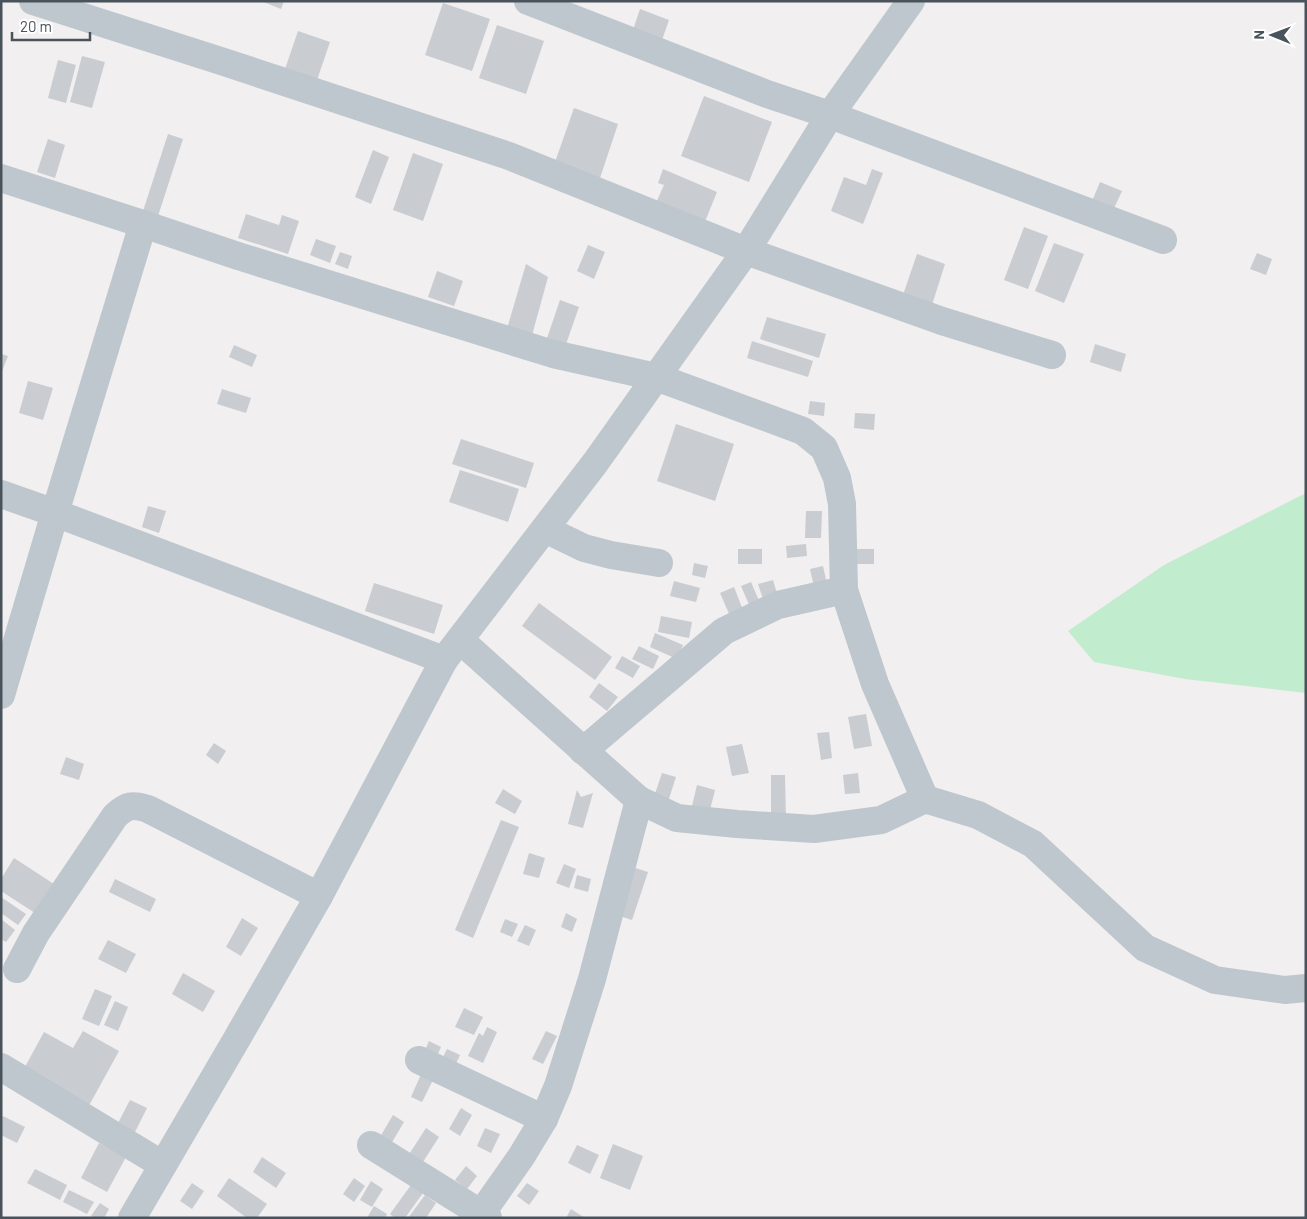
<svg xmlns="http://www.w3.org/2000/svg" width="1307" height="1219" font-family="Barlow,sans-serif">
<style>
.green{fill:#c1ecce}
.building{fill:#c9ccd1}
.lines{fill:none;stroke-linecap:round;stroke-linejoin:round}
.street{stroke:#bec7cd;stroke-width:28}
</style>
<rect width="100%" height="100%" fill="#f1efef"/>
<polygon class="green" points="1306,493 1306,693 1185,679 1094,662 1068,631 1164,565"/>
<g class="building">
<polygon points="261,1 284,1 281,9"/>
<polygon points="443,3 490,19 472,71 425,55"/>
<polygon points="640,9 669,20 661,43 632,33"/>
<polygon points="497,25 544,41 526,94 479,78"/>
<polygon points="298,31 330,42 316,83 284,72"/>
<polygon points="82,56 105,62 92,108 70,102"/>
<polygon points="58,60 76,65 66,103 48,98"/>
<polygon points="704,96 772,122 749,182 681,156"/>
<polygon points="574,108 618,124 599,181 554,165"/>
<polygon points="168,134 183,139 158,216 143,211"/>
<polygon points="48,139 65,145 55,178 37,172"/>
<polygon points="373,150 389,157 371,204 355,197"/>
<polygon points="413,153 443,164 423,221 393,210"/>
<polygon points="663,169 717,192 704,224 656,203 664,185 658,183"/>
<polygon points="872,169 883,173 863,224 831,211 844,177 866,185"/>
<polygon points="1100,182 1122,191 1111,215 1090,206"/>
<polygon points="246,214 279,225 282,215 299,221 288,254 238,238"/>
<polygon points="1024,227 1048,236 1028,289 1004,280"/>
<polygon points="316,239 336,246 330,263 310,255"/>
<polygon points="1054,243 1084,254 1064,303 1035,291"/>
<polygon points="588,245 605,252 594,279 577,271"/>
<polygon points="340,252 352,256 348,269 335,264"/>
<polygon points="1257,253 1272,259 1266,275 1250,269"/>
<polygon points="917,254 945,264 932,305 903,295"/>
<polygon points="526,264 548,277 531,339 506,332"/>
<polygon points="437,271 463,281 454,306 428,297"/>
<polygon points="560,300 579,307 565,347 546,341"/>
<polygon points="767,317 826,334 819,358 760,339"/>
<polygon points="752,341 813,361 808,377 747,358"/>
<polygon points="1095,344 1126,354 1121,372 1090,362"/>
<polygon points="234,345 257,355 252,367 229,357"/>
<polygon points="1,354 8,356 1,374"/>
<polygon points="28,381 53,388 43,420 19,413"/>
<polygon points="222,389 251,398 246,413 217,404"/>
<polygon points="810,401 825,403 824,416 808,414"/>
<polygon points="855,413 875,414 874,430 854,428"/>
<polygon points="676,424 734,444 715,501 657,481"/>
<polygon points="461,439 534,463 526,488 452,464"/>
<polygon points="460,470 519,489 508,522 449,502"/>
<polygon points="148,506 166,511 159,533 142,527"/>
<polygon points="806,511 822,511 821,538 805,538"/>
<polygon points="806,544 807,556 787,558 786,546"/>
<rect x="738" y="549" width="24" height="15"/>
<rect x="857" y="549" width="17" height="15"/>
<polygon points="694,563 708,566 705,578 692,575"/>
<polygon points="823,566 828,589 815,591 810,569"/>
<polygon points="773,580 778,597 764,602 758,584"/>
<polygon points="674,581 700,588 696,602 670,596"/>
<polygon points="751,582 760,603 750,607 741,586"/>
<polygon points="374,583 443,605 434,634 365,611"/>
<polygon points="734,587 743,610 730,616 720,593"/>
<polygon points="539,603 612,657 595,680 522,626"/>
<polygon points="661,616 692,622 689,638 658,632"/>
<polygon points="655,633 683,645 677,659 650,647"/>
<polygon points="639,646 659,656 653,669 632,659"/>
<polygon points="622,656 640,666 633,678 615,668"/>
<polygon points="599,683 618,697 607,711 589,697"/>
<polygon points="866,714 872,746 854,749 848,717"/>
<polygon points="829,732 832,758 821,760 817,733"/>
<polygon points="214,743 226,751 218,764 206,755"/>
<polygon points="742,744 749,773 732,776 726,747"/>
<polygon points="66,757 84,764 79,780 60,774"/>
<polygon points="662,773 676,777 667,805 653,800"/>
<polygon points="858,773 860,793 845,794 843,775"/>
<polygon points="771,775 785,775 786,821 771,821"/>
<polygon points="697,785 715,790 710,810 692,806"/>
<polygon points="503,789 522,801 515,814 495,803"/>
<polygon points="577,790 581,797 593,793 583,828 568,824"/>
<polygon points="501,820 519,827 473,938 455,930"/>
<polygon points="529,853 545,858 539,878 523,874"/>
<polygon points="14,858 57,886 38,915 1,891 1,879"/>
<polygon points="564,864 576,869 569,888 556,883"/>
<polygon points="629,866 648,872 632,920 613,914"/>
<polygon points="577,875 591,879 588,892 574,888"/>
<polygon points="115,879 156,899 150,912 109,892"/>
<polygon points="1,897 26,914 18,925 1,913"/>
<polygon points="566,913 577,919 572,932 561,927"/>
<polygon points="242,918 258,928 241,956 226,947"/>
<polygon points="1,919 15,930 6,942 1,939"/>
<polygon points="505,919 518,924 512,937 500,932"/>
<polygon points="525,925 536,930 529,946 517,941"/>
<polygon points="108,940 136,954 126,973 98,959"/>
<polygon points="183,973 215,991 203,1012 172,994"/>
<polygon points="95,989 112,996 99,1026 82,1019"/>
<polygon points="115,1001 128,1007 118,1031 104,1025"/>
<polygon points="464,1008 483,1017 474,1035 455,1027"/>
<polygon points="487,1027 497,1032 483,1063 468,1056 479,1033 483,1036"/>
<polygon points="83,1031 119,1051 86,1111 20,1076 44,1032 73,1048"/>
<polygon points="546,1031 557,1036 543,1064 532,1059"/>
<polygon points="429,1041 441,1047 435,1061 423,1055"/>
<polygon points="447,1049 460,1055 453,1070 440,1063"/>
<polygon points="422,1072 434,1078 422,1102 411,1097"/>
<polygon points="130,1100 147,1108 134,1134 117,1125"/>
<polygon points="461,1108 472,1115 460,1136 449,1129"/>
<polygon points="393,1115 404,1122 391,1144 380,1137"/>
<polygon points="3,1116 25,1127 17,1143 1,1135 1,1119"/>
<polygon points="426,1128 439,1137 421,1165 408,1156"/>
<polygon points="485,1128 500,1134 491,1153 477,1146"/>
<polygon points="99,1143 126,1157 107,1192 81,1178"/>
<polygon points="613,1144 643,1156 630,1190 600,1178"/>
<polygon points="577,1145 599,1155 590,1174 568,1163"/>
<polygon points="262,1157 286,1173 276,1188 253,1172"/>
<polygon points="466,1166 477,1176 467,1189 455,1180"/>
<polygon points="35,1169 67,1185 60,1200 27,1183"/>
<polygon points="229,1178 267,1204 257,1218 247,1218 217,1196"/>
<polygon points="354,1178 365,1186 354,1202 343,1194"/>
<polygon points="371,1181 383,1189 372,1207 360,1200"/>
<polygon points="192,1183 204,1191 192,1209 180,1201"/>
<polygon points="527,1183 539,1191 529,1205 517,1196"/>
<polygon points="411,1185 423,1193 405,1218 395,1218 390,1214"/>
<polygon points="69,1190 94,1202 87,1214 63,1202"/>
<polygon points="425,1195 436,1203 426,1218 408,1218"/>
<polygon points="100,1203 109,1209 104,1218 93,1218 91,1216"/>
<polygon points="374,1206 387,1214 385,1218 367,1218"/>
<polygon points="571,1209 585,1218 566,1218"/>
</g>
<g class="lines">
<g class="street">
<polyline points="33,1 224,62 509,156 746,251 942,321 1052,355"/>
<polyline points="528,1 767,94 830,115 1163,240"/>
<polyline points="1,178 143,224 238,256 553,354 656,377 803,431 824,448 837,478 842,504 844,590 875,684 925,799"/>
<polyline points="1,494 55,513 444,660"/>
<polyline points="545,529 584,548 611,555 659,563"/>
<polyline points="460,640 639,800 677,818 737,824 814,829 881,820 925,799 978,815 1033,844 1145,948 1215,980 1285,990 1306,988"/>
<polyline points="1,695 55,513 143,224"/>
<polyline points="583,751 724,631 778,605 844,590"/>
<path d="M17 969 36 933 115 816C127 805 132 804 148 809L319 896"/>
<polyline points="419,1060 544,1119"/>
<polyline points="1,1067 163,1165"/>
<polyline points="371,1145 488,1218"/>
<polyline points="132,1218 235,1042 319,896 444,660 595,463 746,251 830,115 911,1"/>
<polyline points="478,1218 521,1157 544,1119 558,1086 592,979 639,800"/>
</g>
</g>
<rect width="1307" height="1219" fill="none" stroke="#48535b" stroke-width="5"/>
<g transform="translate(1272 35) rotate(271)" stroke="#ffffff" stroke-width="4" paint-order="stroke">
<path d="M0-4L9 19L0 12L-9 19Z" fill="#48535b"/>
<text y="-8" font-size="14" font-weight="bold" text-anchor="middle" fill="#48535b">N</text>
</g>
<path d="M12 32v8h78v-8" fill="none" stroke="#48535b" stroke-width="2.5"/>
<text x="20" y="32" font-size="15" fill="#48535b" stroke="#ffffff" stroke-width="4" paint-order="stroke">20 m</text>
</svg>
